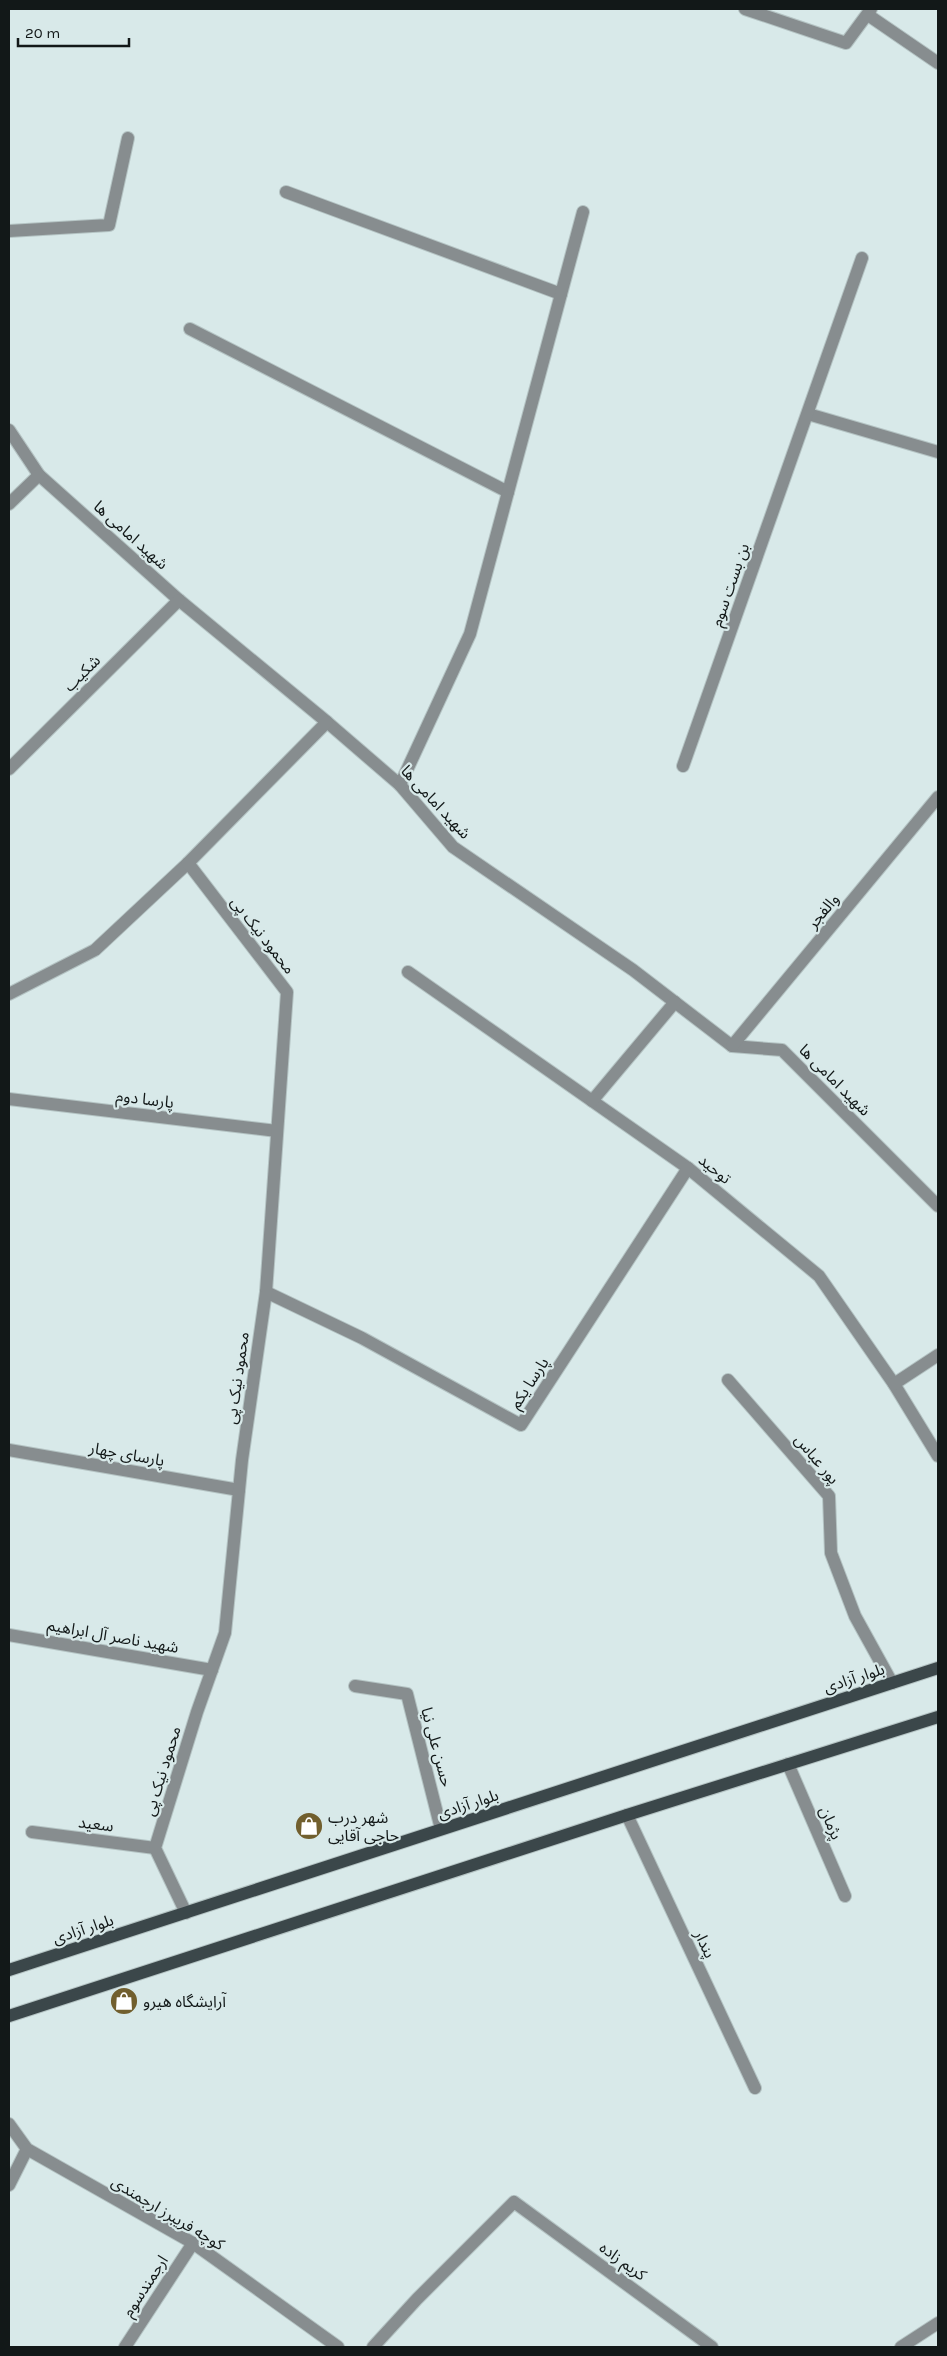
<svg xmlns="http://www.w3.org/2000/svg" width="947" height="2356" font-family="Karla,'Noto Sans Arabic',sans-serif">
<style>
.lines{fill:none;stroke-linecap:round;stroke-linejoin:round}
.minor-casing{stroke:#b4c3c3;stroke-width:14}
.major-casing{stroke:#b4c3c3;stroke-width:14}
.minor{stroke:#878d8f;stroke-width:12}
.major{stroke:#3b474a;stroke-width:12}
.labels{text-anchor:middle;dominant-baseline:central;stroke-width:4.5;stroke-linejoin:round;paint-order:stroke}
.street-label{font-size:16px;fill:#121818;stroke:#d8e9e9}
.poi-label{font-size:16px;fill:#121818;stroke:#d8e9e9;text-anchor:start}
</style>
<rect width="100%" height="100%" fill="#d8e9e9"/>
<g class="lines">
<defs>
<g id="minor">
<polyline points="745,9 846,43 871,9"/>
<polyline points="868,15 938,63"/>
<polyline points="286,192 561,294"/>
<polyline points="9,231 109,225 128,138"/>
<polyline points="190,329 508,492"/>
<polyline points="808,414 938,452"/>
<polyline points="9,430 39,475 179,600 327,722 400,785 453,847 633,970 732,1046 782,1050 938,1206"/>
<polyline points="9,504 39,475"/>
<polyline points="683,766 862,258"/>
<polyline points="9,769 179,600"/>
<polyline points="400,785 470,634 583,212"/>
<polyline points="408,972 688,1168 819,1276 894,1384 938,1456"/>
<polyline points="9,994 95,950 188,863"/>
<polyline points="732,1046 938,797"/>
<polyline points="9,1099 277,1131"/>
<polyline points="592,1101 675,1002"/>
<polyline points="266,1292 362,1338 521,1425 688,1168"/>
<polyline points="728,1380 829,1496 831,1553 855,1616 892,1683"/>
<polyline points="894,1384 938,1355"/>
<polyline points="9,1450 239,1490"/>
<polyline points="9,1635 212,1670"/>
<polyline points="355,1686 407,1694 441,1829"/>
<polyline points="788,1764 845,1896"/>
<polyline points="627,1815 755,2088"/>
<polyline points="32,1832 155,1848"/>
<polyline points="186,1913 155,1848 197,1712 225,1633 242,1460 266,1292 287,992 188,863 327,722"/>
<polyline points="9,2124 27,2149 193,2243 338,2347"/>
<polyline points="9,2185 27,2149"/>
<polyline points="125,2347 193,2243"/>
<polyline points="373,2347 417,2299 514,2202 712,2347"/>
<polyline points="901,2347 938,2323"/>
</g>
<g id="major">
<polyline points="9,1970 938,1668"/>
<polyline points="9,2016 627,1815 938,1717"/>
</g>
</defs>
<use href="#minor" class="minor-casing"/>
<use href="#major" class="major-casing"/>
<use href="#minor" class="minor"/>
<use href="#major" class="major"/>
</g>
<defs>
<symbol id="shop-disc" viewBox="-11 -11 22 22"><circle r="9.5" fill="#715f2e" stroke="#d8e9e9"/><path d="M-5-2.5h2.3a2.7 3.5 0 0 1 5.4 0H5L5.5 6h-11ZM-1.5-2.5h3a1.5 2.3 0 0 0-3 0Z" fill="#fff"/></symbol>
</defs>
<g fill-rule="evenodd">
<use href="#shop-disc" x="293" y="1810" width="32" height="32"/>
<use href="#shop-disc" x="108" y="1985" width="32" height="32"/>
</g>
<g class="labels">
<g class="street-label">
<text transform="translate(131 535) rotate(42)">شهید امامی ها</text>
<text transform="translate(730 585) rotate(-71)">بن بست سوم</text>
<text transform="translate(82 673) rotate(-45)">شکیب</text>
<text transform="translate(436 802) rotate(47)">شهید امامی ها</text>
<text transform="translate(823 911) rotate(-50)">والفجر</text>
<text transform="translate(263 935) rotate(52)">محمود نیک پی</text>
<text transform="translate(835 1080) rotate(45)">شهید امامی ها</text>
<text transform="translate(145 1099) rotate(7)">پارسا دوم</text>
<text transform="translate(715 1169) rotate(39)">توحید</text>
<text transform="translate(237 1378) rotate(-82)">محمود نیک پی</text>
<text transform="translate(529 1383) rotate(-57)">پارسا یکم</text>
<text transform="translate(127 1454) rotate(10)">پارسای چهار</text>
<text transform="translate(817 1459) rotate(50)">پور عباس</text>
<text transform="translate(113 1636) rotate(10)">شهید ناصر آل ابراهیم</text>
<text transform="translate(854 1678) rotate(-18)">بلوار آزادی</text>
<text transform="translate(437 1747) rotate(75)">حسن علی نیا</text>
<text transform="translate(162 1771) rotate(-73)">محمود نیک پی</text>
<text transform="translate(468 1804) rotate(-18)">بلوار آزادی</text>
<text transform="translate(831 1823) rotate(67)">پژمان</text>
<text transform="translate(96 1824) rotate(7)">سعید</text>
<text transform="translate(83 1929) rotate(-18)">بلوار آزادی</text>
<text transform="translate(705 1944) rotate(65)">پندار</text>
<text transform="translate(168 2213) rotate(31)">کوچه فریبرز ارجمندی</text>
<text transform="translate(623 2261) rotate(36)">کریم زاده</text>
<text transform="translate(145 2286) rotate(-57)">ارجمندسوم</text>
</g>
<g class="poi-label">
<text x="328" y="1817">شهر درب<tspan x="328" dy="18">حاجی آقایی</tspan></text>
<text x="143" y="2001">آرایشگاه هیرو</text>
</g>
</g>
<rect width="947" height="2356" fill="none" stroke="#121818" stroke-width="20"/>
<path d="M18 38v8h111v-8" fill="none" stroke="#121818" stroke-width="2.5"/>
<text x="25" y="38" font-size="15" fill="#121818" stroke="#d8e9e9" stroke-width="4" paint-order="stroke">20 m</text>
</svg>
